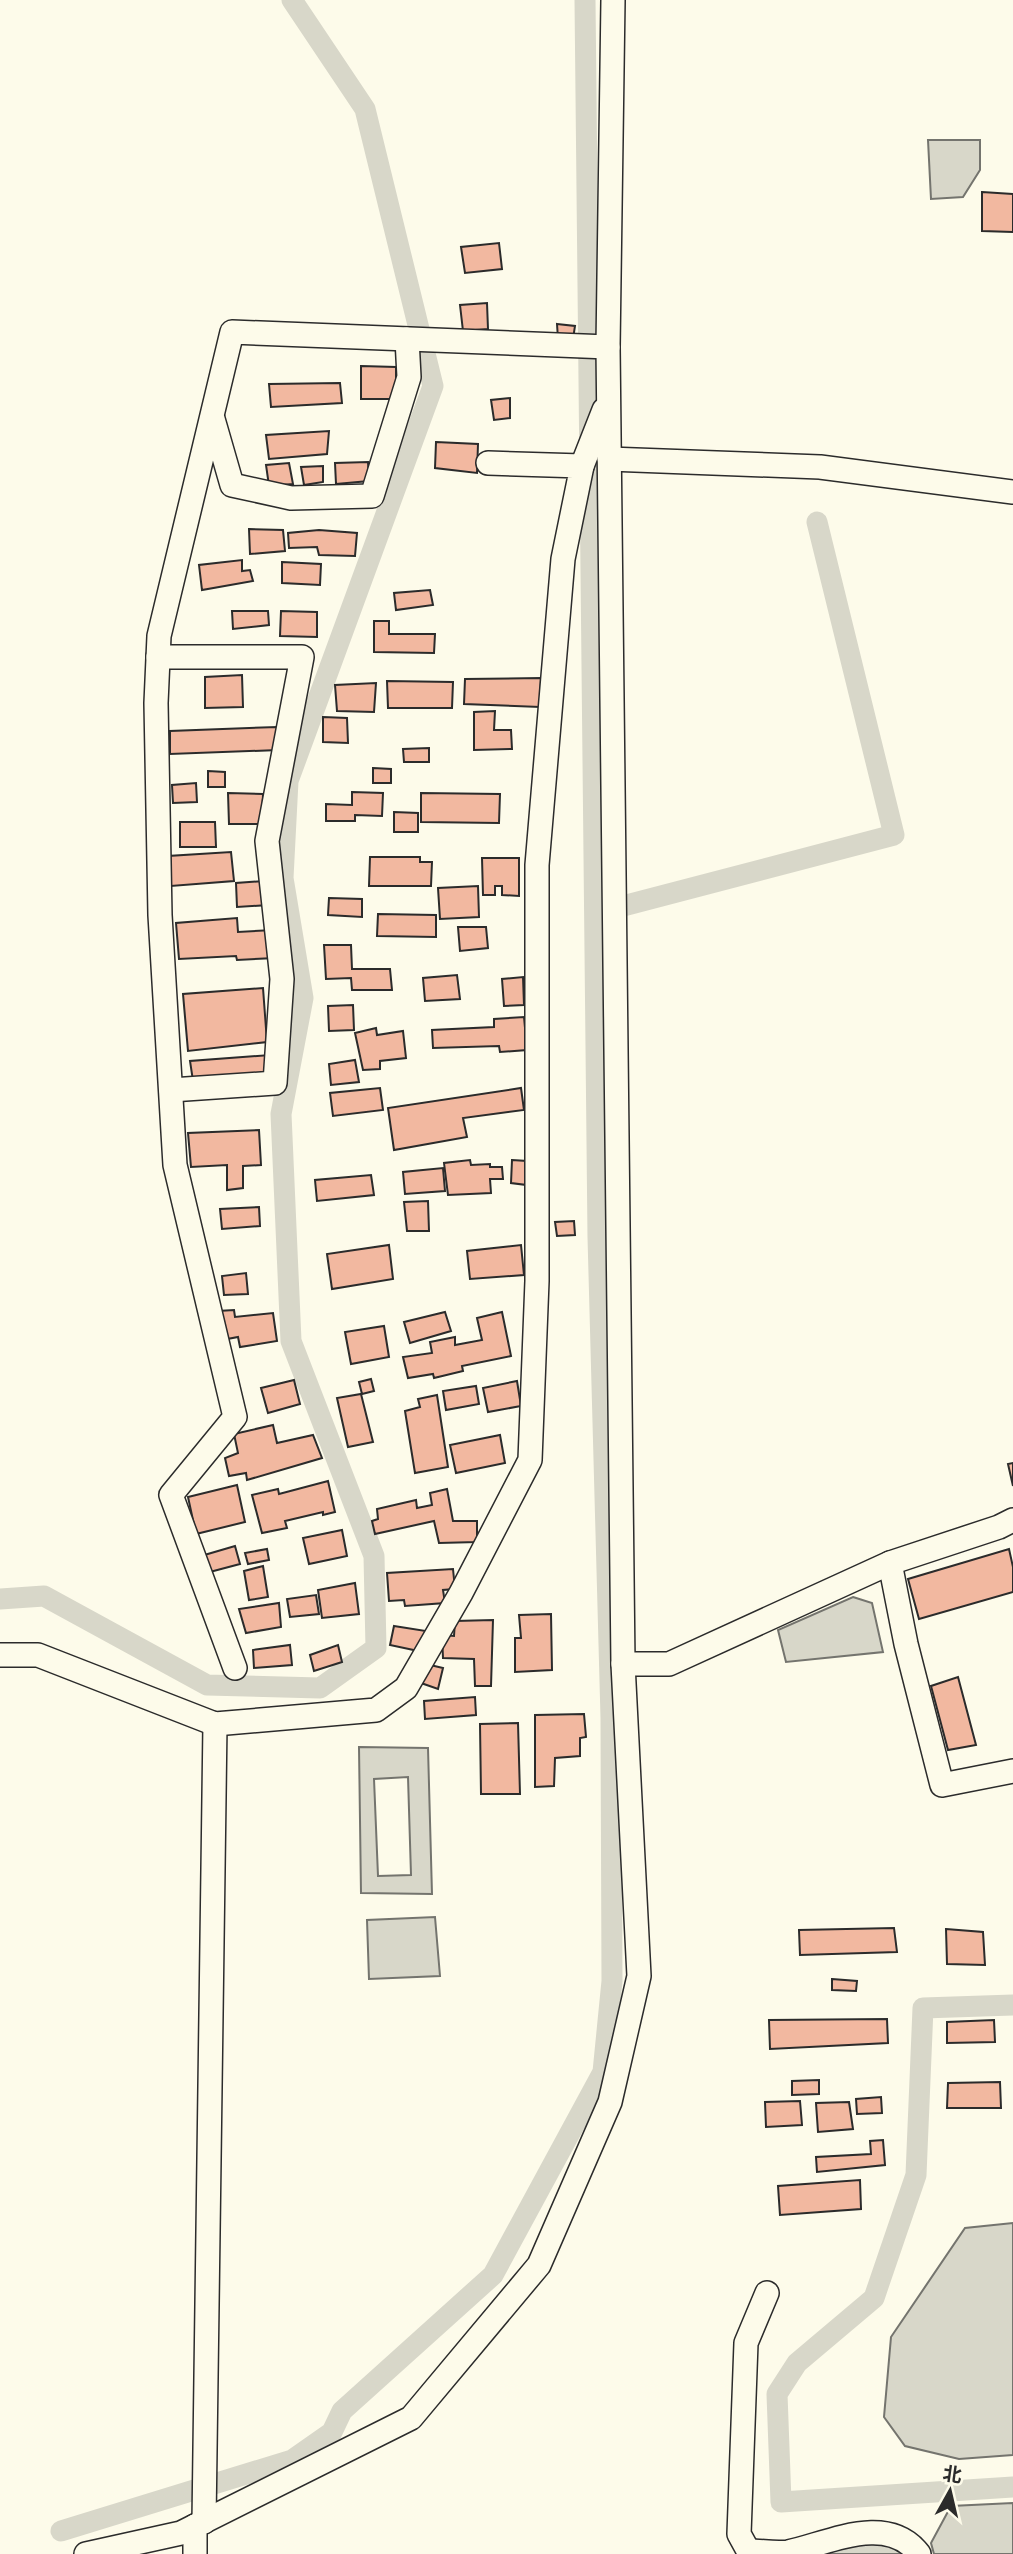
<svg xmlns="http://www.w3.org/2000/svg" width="1013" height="2554" font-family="'PT Sans','Noto Sans SC',sans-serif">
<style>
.water{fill:#d8d7c9;stroke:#74746e;stroke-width:2;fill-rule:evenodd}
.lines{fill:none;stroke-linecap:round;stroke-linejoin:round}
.canal{stroke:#d8d7c9;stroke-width:21}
.building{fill:#f2b8a0;stroke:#2b2b2b;stroke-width:2}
.minor-casing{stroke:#2b2b2b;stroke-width:26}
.minor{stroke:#fdfbea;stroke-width:23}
</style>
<rect width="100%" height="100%" fill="#fdfbea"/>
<g class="water">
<polygon points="928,140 980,140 980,170 963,197 931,199"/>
<polygon points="853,1597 872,1603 883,1652 786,1662 778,1630"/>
<path d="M359 1747 428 1748 432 1894 361 1893ZM408 1777 411 1875 378 1876 374 1779Z"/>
<polygon points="435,1917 440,1976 369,1979 367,1920"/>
<polygon points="1013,2223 1013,2455 959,2459 905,2446 884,2417 891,2337 965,2228"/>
<polygon points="1013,2503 1013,2554 934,2554 931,2543 951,2506"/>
<polygon points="865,2534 908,2554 801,2554"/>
</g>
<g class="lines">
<g class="canal">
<polyline points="600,912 894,835 817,522"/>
<polyline points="0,1599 44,1596 207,1685 320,1688 376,1648 374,1556 291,1341 281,1114 303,998 283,878 288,781 433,386 365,109 292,0"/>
<polyline points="1013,2005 923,2008 916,2175 874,2298 797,2363 777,2394 781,2502 1013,2487"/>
<polyline points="61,2531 292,2460 332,2432 342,2411 493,2275 603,2072 612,1981 611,1718 598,1237 585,0"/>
</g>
</g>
<g class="building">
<polygon points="982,192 1013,194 1013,232 982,231"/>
<polygon points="499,243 502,269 465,273 461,247"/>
<polygon points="487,303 488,329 463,331 460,305"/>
<polygon points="557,324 575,326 573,339 558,339"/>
<polygon points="361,366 396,367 396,399 361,399"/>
<polygon points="340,383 342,403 271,407 269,384"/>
<polygon points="510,398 510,418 494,420 491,400"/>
<polygon points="329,431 327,454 269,459 266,435"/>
<polygon points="436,442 478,444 477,473 435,468"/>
<polygon points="368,462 369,481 336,484 335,463"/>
<polygon points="289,463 293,484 269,486 266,465"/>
<polygon points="323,466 323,482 304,485 301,467"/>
<polygon points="249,529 283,530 285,551 250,554"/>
<polygon points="319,530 357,533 355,556 319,555 317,547 289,548 288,533"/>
<polygon points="242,560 242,571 250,570 253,581 202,590 199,565"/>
<polygon points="282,562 321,564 320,585 282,583"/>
<polygon points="430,590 433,605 396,610 394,593"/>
<polygon points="232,611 268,611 269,625 233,629"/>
<polygon points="281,611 317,612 317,637 280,636"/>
<polygon points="374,621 389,621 389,634 435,634 434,653 374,652"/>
<polygon points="242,675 243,707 205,708 205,677"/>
<polygon points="541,678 540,707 464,704 465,679"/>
<polygon points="387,681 453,682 452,708 388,708"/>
<polygon points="376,683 374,712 337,711 335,685"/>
<polygon points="495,711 494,730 511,730 512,749 474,750 474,712"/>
<polygon points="323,717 347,718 348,743 323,742"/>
<polygon points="277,727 278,750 170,754 170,731"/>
<polygon points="429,748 429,762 404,762 403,749"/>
<polygon points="373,768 391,769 391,783 373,783"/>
<polygon points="208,771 225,772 225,787 208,787"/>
<polygon points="196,783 197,802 173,803 172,785"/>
<polygon points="352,792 383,793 382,816 355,815 355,821 326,821 326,804 352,805"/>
<polygon points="228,793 263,794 262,824 229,824"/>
<polygon points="421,793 500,794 499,823 421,822"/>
<polygon points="394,812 418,813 418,832 394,832"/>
<polygon points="180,822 215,822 216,847 180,847"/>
<polygon points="231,852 234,881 171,886 168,856"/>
<polygon points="370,857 420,857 420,862 432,862 431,886 369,886"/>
<polygon points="482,858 519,858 519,896 502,895 502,886 495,886 495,895 483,895"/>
<polygon points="264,881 268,905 237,907 236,883"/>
<polygon points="478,886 479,917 440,919 438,888"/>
<polygon points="329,898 362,899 362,917 328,915"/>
<polygon points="378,914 436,915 436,937 377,936"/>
<polygon points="237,918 238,932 273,930 275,958 237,960 236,956 179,959 176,923"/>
<polygon points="458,927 486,927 488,948 460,951"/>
<polygon points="324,945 351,945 352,969 390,969 392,990 352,990 351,978 326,979"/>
<polygon points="457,975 460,999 425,1001 423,978"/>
<polygon points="523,977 524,1005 504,1006 502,979"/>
<polygon points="263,988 267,1042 188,1051 183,994"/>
<polygon points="353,1005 354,1030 329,1031 328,1006"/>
<polygon points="524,1017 527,1050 500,1052 499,1046 433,1048 432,1030 494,1027 494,1019"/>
<polygon points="376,1028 377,1035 403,1031 406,1058 380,1061 380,1069 363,1070 355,1033"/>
<polygon points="270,1055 271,1075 193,1081 190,1061"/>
<polygon points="355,1060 359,1082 331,1085 329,1064"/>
<polygon points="380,1088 383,1110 333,1116 330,1093"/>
<polygon points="521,1088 524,1110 463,1118 467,1137 394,1150 388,1108"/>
<polygon points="259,1130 261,1165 243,1166 243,1188 227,1190 227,1165 191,1167 188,1133"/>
<polygon points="470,1160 471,1165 490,1164 490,1167 502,1167 503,1179 490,1179 491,1193 448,1195 444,1163"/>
<polygon points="512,1160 527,1161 527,1185 511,1183"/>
<polygon points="443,1168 445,1191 405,1194 403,1172"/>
<polygon points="371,1175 374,1195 317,1201 315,1180"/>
<polygon points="428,1201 429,1231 407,1231 404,1202"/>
<polygon points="259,1207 260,1226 222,1229 220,1209"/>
<polygon points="574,1221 575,1235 557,1236 555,1222"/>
<polygon points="389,1245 393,1279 332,1289 327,1254"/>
<polygon points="521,1245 524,1275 470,1279 467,1251"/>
<polygon points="246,1273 248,1294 224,1295 222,1276"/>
<polygon points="234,1310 235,1317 273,1313 277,1341 240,1347 238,1337 222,1340 218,1311"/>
<polygon points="445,1312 451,1331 410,1343 404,1322"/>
<polygon points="502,1312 511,1356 462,1366 463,1371 434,1378 433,1374 408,1378 403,1357 432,1353 430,1342 455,1337 455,1345 482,1340 477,1318"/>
<polygon points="384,1326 389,1357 351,1364 345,1332"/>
<polygon points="371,1379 374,1391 362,1394 359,1382"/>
<polygon points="294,1380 300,1404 268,1413 261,1388"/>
<polygon points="517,1381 521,1406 488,1412 483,1388"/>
<polygon points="476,1386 479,1404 446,1410 443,1391"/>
<polygon points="361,1394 373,1442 348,1447 337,1398"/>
<polygon points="437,1395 448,1467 415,1473 405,1411 420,1407 418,1399"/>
<polygon points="273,1425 277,1443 313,1435 322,1458 247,1480 246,1473 229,1476 225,1458 238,1453 234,1434"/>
<polygon points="500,1435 505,1463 456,1473 450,1445"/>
<polygon points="1013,1463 1013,1486 1008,1464"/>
<polygon points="328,1481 335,1512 323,1515 323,1512 285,1521 287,1528 262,1533 252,1495 278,1489 279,1494"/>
<polygon points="237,1485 245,1522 196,1534 188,1497"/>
<polygon points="447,1489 453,1521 477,1521 477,1542 439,1543 434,1521 375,1534 372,1521 378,1519 377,1509 416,1500 417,1508 432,1505 430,1493"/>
<polygon points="342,1530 347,1556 309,1564 303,1538"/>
<polygon points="235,1546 240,1564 206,1573 201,1556"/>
<polygon points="267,1549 269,1560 248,1564 245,1553"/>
<polygon points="1009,1549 1013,1567 1013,1592 919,1619 908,1579"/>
<polygon points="263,1566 268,1597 249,1600 244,1571"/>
<polygon points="453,1569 455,1589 443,1590 445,1603 405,1606 404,1600 389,1601 387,1573"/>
<polygon points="355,1583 359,1614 322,1618 318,1590"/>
<polygon points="316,1595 319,1614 290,1617 287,1599"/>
<polygon points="279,1603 281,1627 246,1633 239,1609"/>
<polygon points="551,1614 552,1670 515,1672 515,1638 521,1638 519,1615"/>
<polygon points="493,1620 491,1686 475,1686 474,1659 443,1658 442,1635 454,1636 455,1621"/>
<polygon points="394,1626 426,1631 423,1652 390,1645"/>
<polygon points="290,1645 292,1665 254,1668 253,1650"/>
<polygon points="338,1645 342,1662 314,1671 310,1655"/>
<polygon points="426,1664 443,1668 438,1689 421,1683"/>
<polygon points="958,1677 976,1745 948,1750 931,1686"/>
<polygon points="475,1697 476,1715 425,1719 424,1701"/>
<polygon points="584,1714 586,1737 580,1738 580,1756 555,1758 554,1786 535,1787 535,1715"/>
<polygon points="518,1723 520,1794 481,1794 480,1724"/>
<polygon points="894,1928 897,1952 800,1955 799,1930"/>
<polygon points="946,1929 983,1932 985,1965 947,1964"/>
<polygon points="832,1979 857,1981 856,1991 832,1990"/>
<polygon points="887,2019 888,2043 770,2049 769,2020"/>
<polygon points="994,2020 995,2042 947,2043 947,2022"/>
<polygon points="819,2080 819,2094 792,2095 792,2081"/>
<polygon points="1000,2082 1001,2108 947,2108 948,2083"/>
<polygon points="881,2097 882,2113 857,2114 856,2099"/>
<polygon points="800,2101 802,2125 766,2127 765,2102"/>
<polygon points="849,2102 853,2129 818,2132 816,2103"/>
<polygon points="883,2140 885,2165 817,2172 816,2157 871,2154 870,2141"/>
<polygon points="860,2180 861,2209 780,2215 778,2186"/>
</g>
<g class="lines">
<defs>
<g id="minor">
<polyline points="213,419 232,485 291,498 372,496 409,377 407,339"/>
<polyline points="609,459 820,467 1013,492"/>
<polyline points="582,466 604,410"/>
<polyline points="158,657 302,657 267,841 282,979 275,1083 171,1090"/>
<polyline points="890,1563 906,1644 942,1785 1013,1771"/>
<polyline points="0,1655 38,1655 215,1724 376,1710 406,1688 461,1593 530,1460 537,1281 537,865 563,559 582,466 488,463"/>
<polyline points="623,1664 669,1664 890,1563 999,1527 1013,1520"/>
<polyline points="235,1668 171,1495 235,1417 175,1165 160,915 156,703 159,636 232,332 608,347"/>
<polyline points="204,2522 215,1724"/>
<path d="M750 2551C762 2551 776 2554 788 2552 827 2544 887 2512 919 2554"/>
<polyline points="86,2554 181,2533 411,2418 539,2265 610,2102 639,1976 623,1664 608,347 613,0"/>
<polyline points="195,2554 195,2526"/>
<polyline points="750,2554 739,2534 746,2343 767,2293"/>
</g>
</defs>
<use href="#minor" class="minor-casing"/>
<use href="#minor" class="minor"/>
</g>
<g transform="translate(950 2491) rotate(8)" stroke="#fdfbea" stroke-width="5" paint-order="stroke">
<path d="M0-5L12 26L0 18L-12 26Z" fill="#2b2b2b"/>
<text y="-10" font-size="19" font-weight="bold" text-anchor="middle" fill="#2b2b2b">北</text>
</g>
</svg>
